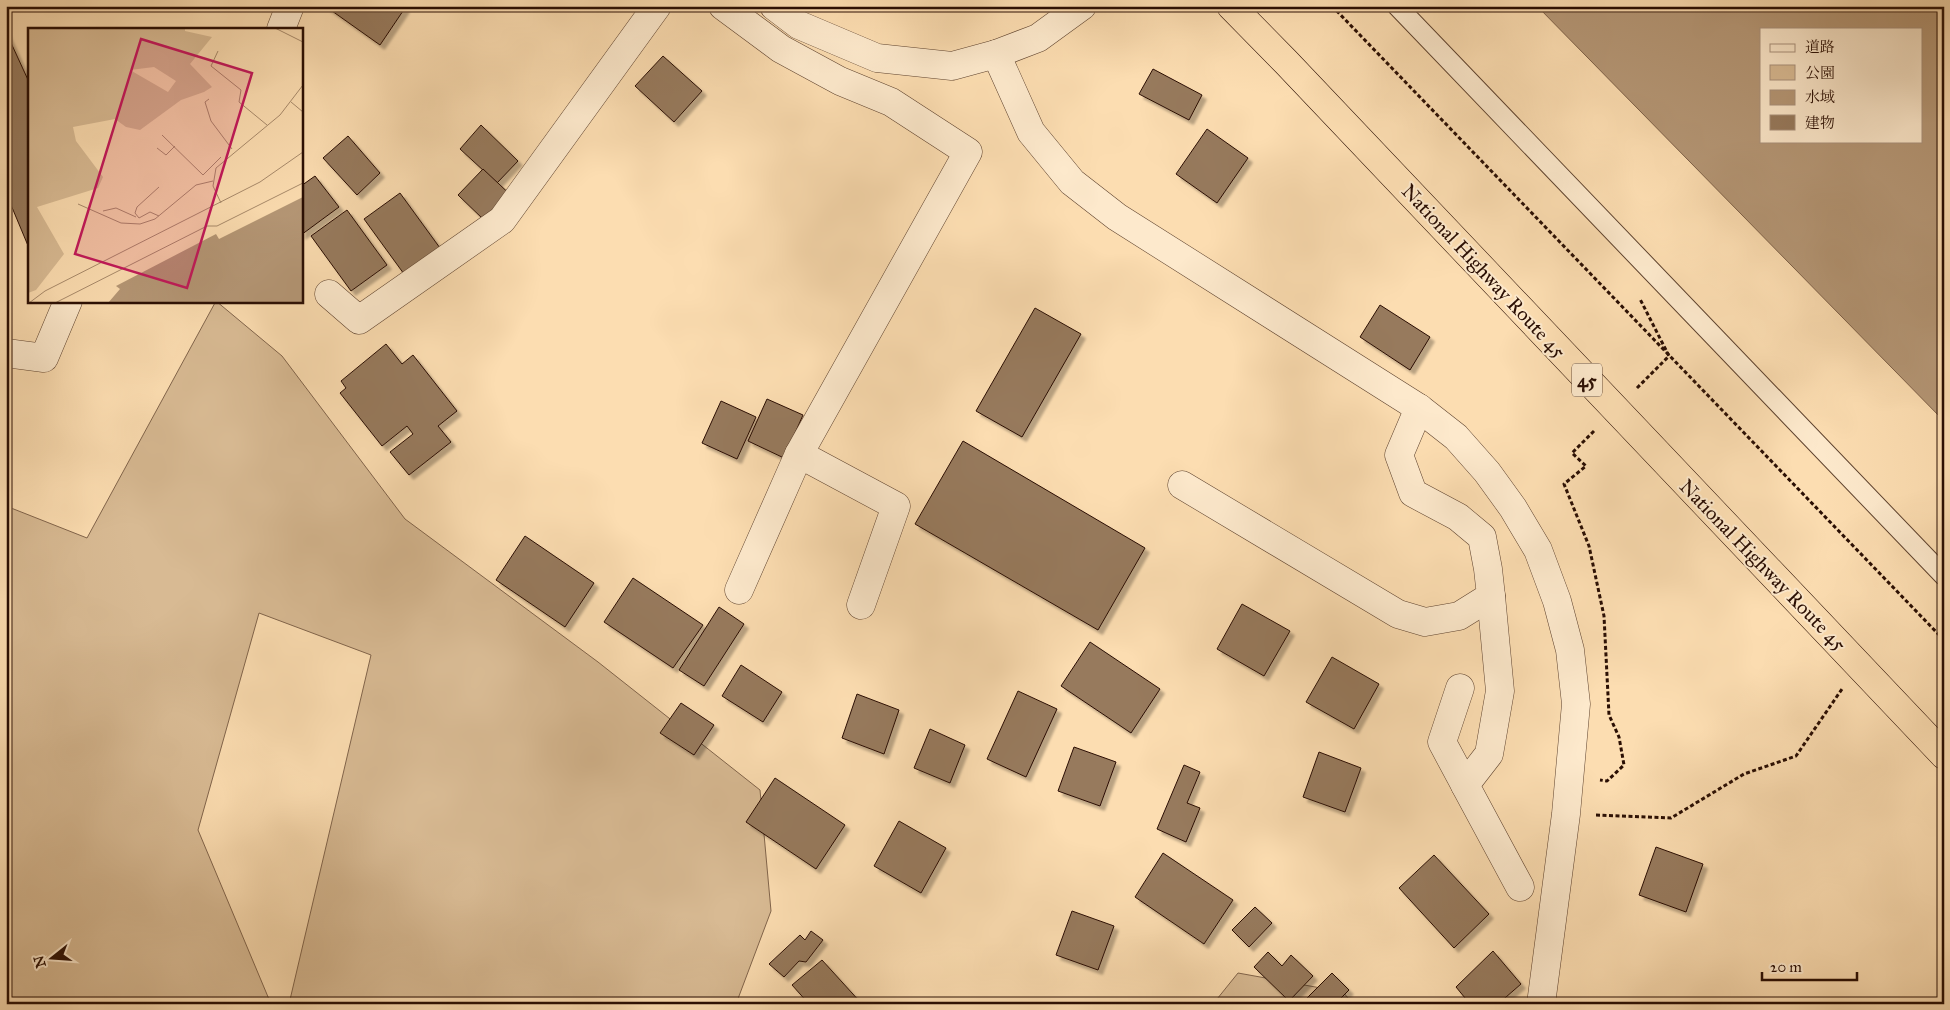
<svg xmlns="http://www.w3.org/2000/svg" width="1950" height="1010" font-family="'IM FELL Great Primer','Noto Serif JP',serif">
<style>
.green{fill:#d8ba93;stroke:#81644b}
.water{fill:#b59776;stroke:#7d6048;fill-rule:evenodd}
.building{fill:#977a5d;stroke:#2a0e03;filter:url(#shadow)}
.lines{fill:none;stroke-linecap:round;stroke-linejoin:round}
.service-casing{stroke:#5e422e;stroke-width:21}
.minor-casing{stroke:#5e422e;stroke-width:29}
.tertiary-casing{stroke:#5e422e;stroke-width:29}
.trunk-casing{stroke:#2a0e03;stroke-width:29}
.path{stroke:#2a0e03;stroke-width:3;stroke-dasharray:4 2.5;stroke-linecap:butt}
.service{stroke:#fde9cc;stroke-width:19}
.minor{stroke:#fde9cc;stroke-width:28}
.tertiary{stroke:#fde9cc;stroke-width:28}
.trunk{stroke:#fcddb1;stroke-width:28}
.labels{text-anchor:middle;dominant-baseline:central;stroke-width:4;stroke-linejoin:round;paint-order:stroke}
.shield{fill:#fde9cc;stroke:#69503f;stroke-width:1}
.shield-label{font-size:19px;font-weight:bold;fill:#2a0e03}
.street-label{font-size:20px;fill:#2a0e03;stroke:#fde9cc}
.inset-road{fill:none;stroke:#a88a6b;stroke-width:1}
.view{fill:#c2185b;fill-opacity:0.15;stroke:#c2185b;stroke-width:2.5}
.inset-edge{fill:none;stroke:#2a0e03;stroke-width:2.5}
</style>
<defs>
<filter id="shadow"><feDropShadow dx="4.5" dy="4.5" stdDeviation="1" flood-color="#0004"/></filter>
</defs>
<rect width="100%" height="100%" fill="#fcddb1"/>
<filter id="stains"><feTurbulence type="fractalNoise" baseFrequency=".004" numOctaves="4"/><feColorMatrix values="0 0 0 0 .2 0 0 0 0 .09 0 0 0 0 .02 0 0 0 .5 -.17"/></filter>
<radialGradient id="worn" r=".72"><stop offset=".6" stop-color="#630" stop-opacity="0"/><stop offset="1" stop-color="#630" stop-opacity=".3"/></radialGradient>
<g class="green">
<polygon points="216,301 282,356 405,519 598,662 760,790 771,911 736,1004 289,1004 371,655 259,613 198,830 271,1004 6,1004 6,506 87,538"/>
<polygon points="1238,973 1343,992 1353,1004 1213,1004"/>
</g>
<path class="water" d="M1537 6H1944V421ZM1761 29H1921V141H1761Z"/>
<g class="building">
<polygon points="325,6 403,6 405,8 380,45"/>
<polygon points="6,32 29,82 29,248 6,193"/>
<polygon points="663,56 702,91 674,122 635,86"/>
<polygon points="1153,69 1202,95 1189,120 1139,94"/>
<polygon points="481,125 518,161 497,183 460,149"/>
<polygon points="1207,129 1248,158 1217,203 1176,174"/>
<polygon points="348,136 380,173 357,195 323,158"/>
<polygon points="483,169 515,199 484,220 458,195"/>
<polygon points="315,176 339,207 301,235 301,186"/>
<polygon points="400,193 440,248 404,274 364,219"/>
<polygon points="347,210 387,265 351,291 311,236"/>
<polygon points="1380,305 1430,337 1410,370 1360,337"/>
<polygon points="1035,308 1081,334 1022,437 976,411"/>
<polygon points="386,344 402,364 413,355 457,411 438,426 451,442 409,475 390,452 413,434 407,426 382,446 340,393 346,388 341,381"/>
<polygon points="767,399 803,415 784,458 748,441"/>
<polygon points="721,401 756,417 737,459 702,443"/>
<polygon points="963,441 1145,548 1098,630 915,524"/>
<polygon points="525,536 594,583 565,627 496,580"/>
<polygon points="633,578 703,625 673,668 604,622"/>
<polygon points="1242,604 1290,631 1264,676 1217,649"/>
<polygon points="719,607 744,624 704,686 679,670"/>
<polygon points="1090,642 1160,689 1131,733 1061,686"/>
<polygon points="1332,657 1379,684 1354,729 1306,702"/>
<polygon points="741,665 782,692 763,722 722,696"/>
<polygon points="1018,691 1057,709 1026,777 987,759"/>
<polygon points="857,694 899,710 884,754 842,738"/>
<polygon points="681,703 714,725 694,755 660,733"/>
<polygon points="930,729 965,745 950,783 914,768"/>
<polygon points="1074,747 1116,762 1100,806 1058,791"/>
<polygon points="1319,752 1361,768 1345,812 1303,797"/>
<polygon points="1184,765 1200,772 1187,803 1200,808 1186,842 1157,829"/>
<polygon points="775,778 845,825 816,869 746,822"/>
<polygon points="899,821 946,848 921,893 874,866"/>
<polygon points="1656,847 1703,864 1686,912 1639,895"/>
<polygon points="1163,853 1233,900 1204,944 1135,897"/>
<polygon points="1434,855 1489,914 1454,948 1399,888"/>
<polygon points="1255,907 1272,923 1249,947 1232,930"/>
<polygon points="1072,911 1114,926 1098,970 1056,955"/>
<polygon points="811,931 823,940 806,962 799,961 784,977 769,964 800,935 805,940"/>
<polygon points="1493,951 1521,984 1498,1004 1470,1004 1456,987"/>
<polygon points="1268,952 1282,966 1291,955 1313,976 1289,1001 1254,967"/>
<polygon points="822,960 862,1004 809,1004 792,985"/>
<polygon points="1332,973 1349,990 1335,1004 1304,1004 1303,1002"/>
</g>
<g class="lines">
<defs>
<polyline id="service" points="1397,6 1944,576"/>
<g id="minor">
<polyline points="723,6 781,49 840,81 891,102 968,152 799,454 739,590"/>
<polyline points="281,29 290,6"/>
<polyline points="996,54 1031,132 1072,182 1117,217 1419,408 1456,437 1487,472 1513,508 1538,550 1557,601 1570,650 1576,704 1566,814 1541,1004"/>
<polyline points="329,294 359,320 502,220 657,6"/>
<polyline points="6,353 44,358 68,301"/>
<polyline points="799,454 896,506 861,605"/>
<polyline points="1182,485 1398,614 1425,622 1459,616 1491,596 1488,569 1482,537 1458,517 1413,493 1399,455 1419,408"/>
<polyline points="1491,596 1500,691 1489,754 1465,785 1520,887"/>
<polyline points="1460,688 1442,742 1465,785"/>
</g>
<polyline id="tertiary" points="774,6 799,25 877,58 952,66 996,54 1038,38 1082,6"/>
<polyline id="trunk" points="1231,6 1286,62 1944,755"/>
</defs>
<use href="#service" class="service-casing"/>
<use href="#minor" class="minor-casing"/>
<use href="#tertiary" class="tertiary-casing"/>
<use href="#trunk" class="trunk-casing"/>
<g class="path">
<polyline points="1332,6 1944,640"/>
<polyline points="1637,388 1669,356 1640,299"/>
<polyline points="1594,431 1572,453 1586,466 1564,484 1589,546 1604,616 1609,715 1619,737 1624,765 1607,781 1600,780"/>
<polyline points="1596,815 1671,818 1744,774 1796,756 1842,689"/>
</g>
<use href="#service" class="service"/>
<use href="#minor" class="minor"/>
<use href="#tertiary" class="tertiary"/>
<use href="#trunk" class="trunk"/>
</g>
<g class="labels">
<rect class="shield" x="1572" y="363.5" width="30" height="33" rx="4"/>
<g class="shield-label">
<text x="1587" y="380">45</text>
</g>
<g class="street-label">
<text transform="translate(1484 271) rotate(47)">National Highway Route 45</text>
<text transform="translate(1763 565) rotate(46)">National Highway Route 45</text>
</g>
</g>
<g transform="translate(28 28)">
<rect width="275" height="275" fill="#fcddb1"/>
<path d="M0 0H157V3L184 9 162 36 184 59 176 64 153 72 112 102 98 99 87 91 45 99 48 113 75 149 70 160 9 179 36 226 8 262 0 265ZM126 39 148 53 140 64 102 42Z" fill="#d8ba93" fill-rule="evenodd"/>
<path d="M275 169V275H80L92 261 88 258 188 206 191 211Z" fill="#b59776"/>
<path class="inset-road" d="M247 0 275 14M190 23 183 38 213 62 211 74 239 97M181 71 177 74 183 93 204 121M263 74 275 84M134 107 175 147 193 129M129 120 138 127 147 118M131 159 109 179 107 185 111 190 122 184 131 188M193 175 185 158 188 140 252 87 275 57M50 176 93 195 112 196 127 191 168 157 185 153M75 183 88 180 108 189M1 275 17 263 232 154 275 124M27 275 179 198H189L275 155"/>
<path class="view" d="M113 11 224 45 159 260 47 226Z"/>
<rect width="275" height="275" class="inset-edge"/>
</g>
<rect width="1950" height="1010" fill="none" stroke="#fcddb1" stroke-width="25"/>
<rect x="8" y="8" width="1935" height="995" fill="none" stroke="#2a0e03" stroke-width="2.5"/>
<rect x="12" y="12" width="1925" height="985" fill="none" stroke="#2a0e03"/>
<rect x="1760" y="28" width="162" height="115" fill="#fde9cc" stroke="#a9917c"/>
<rect x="1770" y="44" width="25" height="8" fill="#fde9cc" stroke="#a9917c"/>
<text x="1805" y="52" font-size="15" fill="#2a0e03">道路</text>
<rect x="1770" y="65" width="25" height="15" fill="#d8ba93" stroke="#a9917c"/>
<text x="1805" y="78" font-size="15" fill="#2a0e03">公園</text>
<rect x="1770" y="90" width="25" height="15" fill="#b59776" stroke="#a9917c"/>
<text x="1805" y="102" font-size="15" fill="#2a0e03">水域</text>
<rect x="1770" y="115" width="25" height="15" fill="#977a5d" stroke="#a9917c"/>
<text x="1805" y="128" font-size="15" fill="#2a0e03">建物</text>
<g transform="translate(52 958) rotate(253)" stroke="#fde9cc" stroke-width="4" paint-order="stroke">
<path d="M0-4L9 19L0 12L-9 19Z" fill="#2a0e03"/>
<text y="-8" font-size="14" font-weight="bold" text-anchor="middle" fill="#2a0e03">N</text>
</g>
<path d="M1762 972v8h95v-8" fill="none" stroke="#2a0e03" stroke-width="2.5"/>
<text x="1770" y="972" font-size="15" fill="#2a0e03" stroke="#fde9cc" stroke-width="4" paint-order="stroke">20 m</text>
<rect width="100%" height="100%" filter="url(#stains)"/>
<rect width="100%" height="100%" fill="url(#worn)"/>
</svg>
